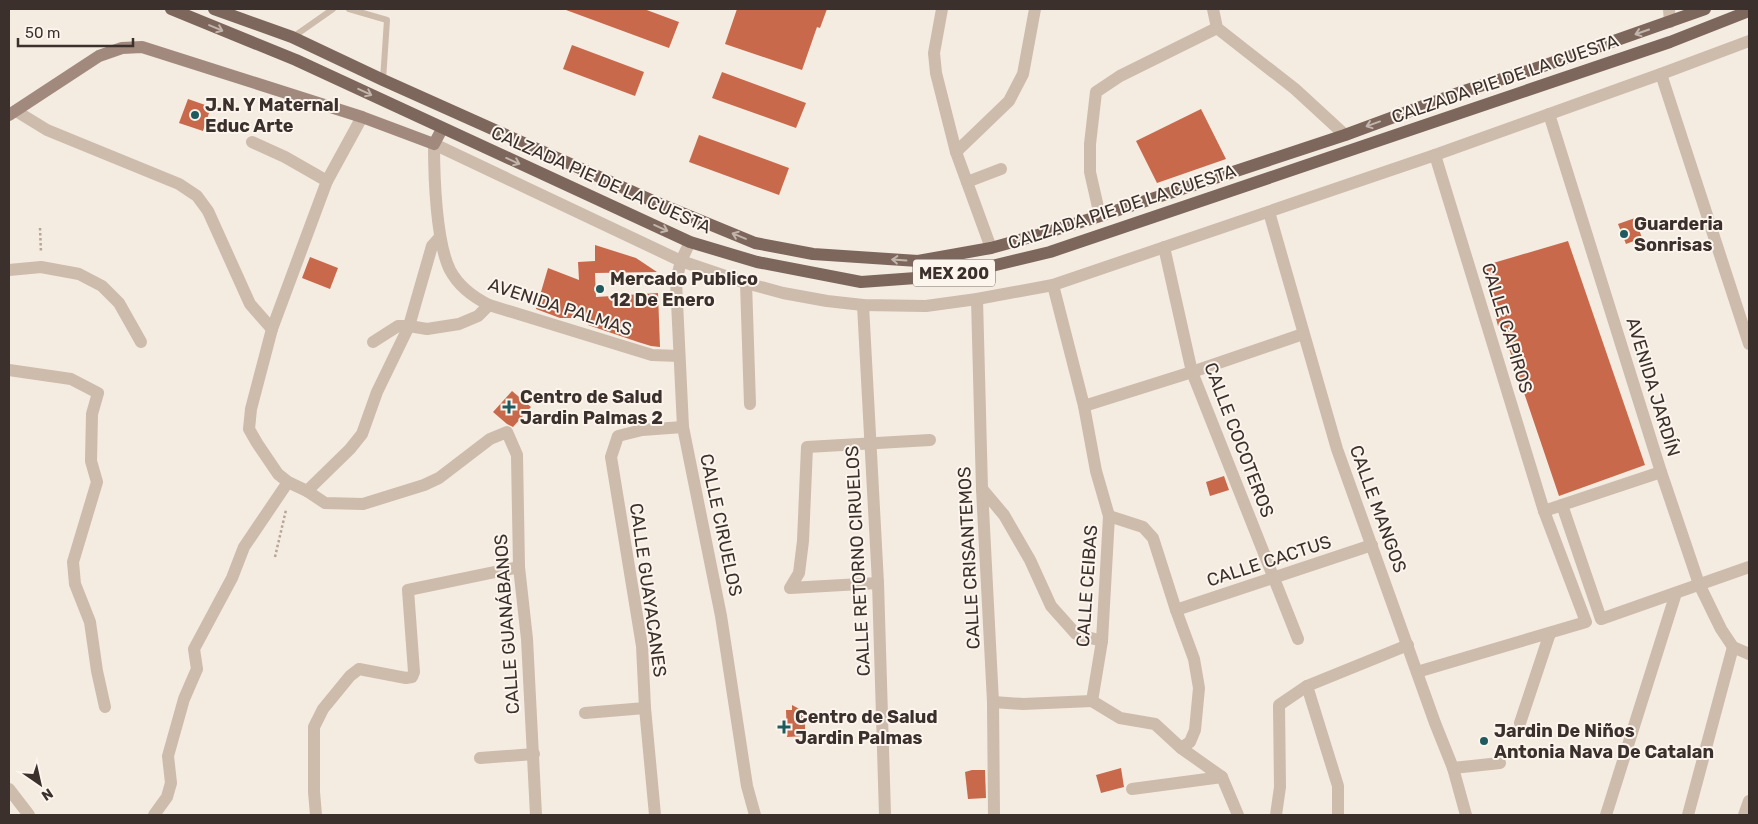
<svg xmlns="http://www.w3.org/2000/svg" width="1758" height="824" font-family="Rubik,sans-serif">
<style>
.building{fill:#c8694b}
.lines{fill:none;stroke-linecap:round;stroke-linejoin:round}
.path{stroke:#b9a596;stroke-width:2.5;stroke-dasharray:2.5 2.5;stroke-linecap:butt}
.service{stroke:#cdbbac;stroke-width:6}
.minor{stroke:#cdbbac;stroke-width:12}
.secondary{stroke:#a18a7d;stroke-width:12}
.primary{stroke:#7d675c;stroke-width:12}
.oneway{stroke:#c2b5ac}
.poi-dot{fill:#1f5a5e;stroke:#fbf5ee;stroke-width:2}
.labels{text-anchor:middle;dominant-baseline:central;stroke-width:4;stroke-linejoin:round;paint-order:stroke}
.shield{fill:#fbf5ee;stroke:#756b66;stroke-width:1}
.shield-label{font-size:16px;font-weight:bold;fill:#3b302b}
.street-label{font-size:18px;fill:#3b302b;stroke:#fbf5ee}
.poi-label{font-size:18px;font-weight:bold;fill:#3b302b;stroke:#fbf5ee;text-anchor:start}
</style>
<rect width="100%" height="100%" fill="#f4ebe1"/>
<g class="building">
<polygon points="566,9 644,9 679,22 669,48 566,10"/>
<polygon points="737,9 827,9 820,28 817,27 802,70 725,44"/>
<polygon points="572,45 644,72 635,96 563,69"/>
<polygon points="722,72 806,103 796,128 712,98"/>
<polygon points="188,99 211,107 203,131 179,123"/>
<polygon points="1201,109 1226,159 1157,183 1136,141"/>
<polygon points="699,135 789,168 779,195 689,162"/>
<polygon points="1635,218 1642,238 1626,244 1618,224"/>
<polygon points="1568,241 1645,465 1559,496 1501,325 1498,326 1493,307 1495,307 1483,266"/>
<polygon points="595,245 636,258 657,272 595,273 596,297 658,293 660,347 651,346 638,342 588,325 588,318 560,318 536,309 548,268 579,280 578,262 595,261"/>
<polygon points="310,257 338,268 330,289 302,278"/>
<polygon points="512,391 531,407 513,427 507,424 493,412"/>
<polygon points="1224,476 1229,490 1210,496 1206,482"/>
<polygon points="792,705 805,712 805,736 787,737 786,710 792,710"/>
<polygon points="1121,768 1124,787 1101,793 1096,775"/>
<polygon points="972,770 985,770 986,798 968,799 965,772"/>
</g>
<g class="lines">
<g class="path">
<polyline points="40,228 41,253"/>
<polyline points="275,557 286,510"/>
</g>
<g class="service">
<polyline points="349,9 387,20 383,80"/>
<polyline points="293,37 333,9"/>
</g>
<g class="minor">
<polyline points="942,9 934,53 936,73 956,152 991,248"/>
<polyline points="1213,9 1217,28 1295,89 1345,135"/>
<polyline points="1669,9 1670,22"/>
<polyline points="1661,74 1749,344"/>
<polyline points="16,111 47,130 179,184 197,196 208,211 250,304 272,329"/>
<polyline points="1549,114 1661,472 1699,584 1721,629 1733,647 1749,654"/>
<polyline points="362,117 327,181 272,329 251,409 249,429 257,443 278,474 288,482 307,491 350,449 362,434 377,392 409,326 432,246 440,237"/>
<polyline points="252,142 285,157 327,181"/>
<polyline points="956,152 1009,101 1023,74 1035,9"/>
<polyline points="967,182 1001,169"/>
<polyline points="1269,212 1337,449 1435,723 1453,768 1466,815"/>
<polyline points="1100,216 1090,172 1090,144 1096,92 1120,76 1217,28"/>
<polyline points="690,242 681,261 676,281 683,427 721,616 747,786 755,815"/>
<polyline points="1164,247 1192,372 1298,639"/>
<polyline points="9,270 41,267 79,274 102,286 119,303 141,342"/>
<polyline points="746,283 750,404"/>
<polyline points="1053,285 1084,406 1096,471 1109,516 1102,641 1092,701"/>
<polyline points="977,299 982,489 993,702 994,815"/>
<polyline points="863,305 878,583 885,815"/>
<polyline points="373,342 398,326 409,326 427,329 459,324 478,316 489,305"/>
<path d="M679 356 652 355 489 305C473 297 459 287 450 270 436 242 434 176 434 144L681 261 746 283 783 293 827 301 863 305 926 306 977 299 1053 285 1435 155 1661 74 1749 41"/>
<polyline points="9,370 71,379 98,393 92,414 91,461 97,482 73,562 75,584 90,622 97,671 105,707"/>
<polyline points="1084,406 1192,372 1303,334"/>
<polyline points="982,489 1004,515 1030,560 1051,606 1076,634 1102,641"/>
<polyline points="307,491 325,503 363,504 424,485 439,478 490,439 507,432 517,455 519,567 527,639 536,815"/>
<polyline points="1562,505 1661,472"/>
<polyline points="1544,511 1562,505 1601,619 1749,567"/>
<polyline points="1109,516 1143,527 1153,538 1176,610 1194,659 1199,688 1195,730 1190,742 1181,748"/>
<polyline points="878,583 790,588 799,573 803,541 807,447 930,440"/>
<polyline points="1176,610 1372,545"/>
<polyline points="1417,672 1586,622 1544,511 1435,155"/>
<polyline points="1307,686 1338,786 1338,814"/>
<polyline points="1092,701 1120,718 1155,724 1181,748 1222,777 1238,815"/>
<polyline points="993,702 1023,704 1092,701"/>
<polyline points="585,713 645,708"/>
<polyline points="1520,723 1550,633"/>
<polyline points="480,758 534,754"/>
<polyline points="1453,768 1500,763"/>
<polyline points="9,789 29,815"/>
<polyline points="1132,789 1222,777"/>
<polyline points="154,815 167,797 171,783 168,756 184,699 197,669 194,649 232,578 244,547 288,482"/>
<polyline points="316,815 314,792 314,727 323,709 350,676 359,669 406,678 412,677 414,672 408,590 519,567"/>
<polyline points="655,815 645,708 642,646 611,457 618,436 642,430 683,427"/>
<polyline points="1276,815 1280,787 1279,705 1307,686 1408,645"/>
<polyline points="1606,815 1676,593"/>
<polyline points="1688,815 1733,647"/>
<polyline points="1744,815 1749,801"/>
</g>
<polyline class="secondary" points="9,115 99,56 122,48 142,47 362,117 434,144 442,129"/>
<g class="primary">
<polyline points="171,9 296,60 690,242 757,262 861,282 916,278 971,271 1050,252 1670,42 1749,11"/>
<polyline points="214,9 292,37 383,80 653,201 755,243 813,254 918,261 991,248 1045,233 1100,216 1345,135 1464,91 1543,66 1705,9"/>
</g>
</g>
<defs><path id="oneway-shaft" d="M-6 0H5M1.5-3L5.5 0L1.5 3" fill="none" stroke-width="1.6" stroke-linecap="round" stroke-linejoin="round" transform="scale(1.25)"/></defs>
<g class="oneway">
<use href="#oneway-shaft" transform="translate(216 28) rotate(23)"/>
<use href="#oneway-shaft" transform="translate(1642 32) rotate(161)"/>
<use href="#oneway-shaft" transform="translate(365 92) rotate(25)"/>
<use href="#oneway-shaft" transform="translate(1373 124) rotate(160)"/>
<use href="#oneway-shaft" transform="translate(513 161) rotate(24)"/>
<use href="#oneway-shaft" transform="translate(661 228) rotate(24)"/>
<use href="#oneway-shaft" transform="translate(739 236) rotate(-158)"/>
<use href="#oneway-shaft" transform="translate(899 260) rotate(-176)"/>
</g>
<g class="poi-dot">
<circle cx="195" cy="115" r="5"/>
<circle cx="1624" cy="234" r="5"/>
<circle cx="600" cy="289" r="5"/>
<path d="M506.5 399.5h5v5h5v5h-5v5h-5v-5h-5v-5h5z"/>
<path d="M781.5 719.5h5v5h5v5h-5v5h-5v-5h-5v-5h5z"/>
<circle cx="1484" cy="741" r="5"/>
</g>
<g class="labels">
<rect class="shield" x="913" y="259.5" width="82" height="27" rx="4"/>
<g class="shield-label">
<text x="954" y="273">MEX 200</text>
</g>
<g class="street-label">
<text transform="translate(1505 79) rotate(-19)">CALZADA PIE DE LA CUESTA</text>
<text transform="translate(601 180) rotate(24)">CALZADA PIE DE LA CUESTA</text>
<text transform="translate(1122 207) rotate(-18)">CALZADA PIE DE LA CUESTA</text>
<text transform="translate(560 307) rotate(18)">AVENIDA PALMAS</text>
<text transform="translate(1507 328) rotate(73)">CALLE CAPIROS</text>
<text transform="translate(1653 387) rotate(73)">AVENIDA JARDÍN</text>
<text transform="translate(1239 440) rotate(69)">CALLE COCOTEROS</text>
<text transform="translate(1378 509) rotate(70)">CALLE MANGOS</text>
<text transform="translate(721 525) rotate(78)">CALLE CIRUELOS</text>
<text transform="translate(969 558) rotate(-93)">CALLE CRISANTEMOS</text>
<text transform="translate(858 561) rotate(-93)">CALLE RETORNO CIRUELOS</text>
<text transform="translate(1269 561) rotate(-18)">CALLE CACTUS</text>
<text transform="translate(1087 586) rotate(-86)">CALLE CEIBAS</text>
<text transform="translate(648 590) rotate(82)">CALLE GUAYACANES</text>
<text transform="translate(507 624) rotate(-94)">CALLE GUANÁBANOS</text>
</g>
<g class="poi-label">
<text x="205" y="105">J.N. Y Maternal<tspan x="205" dy="21">Educ Arte</tspan></text>
<text x="1634" y="224">Guarderia<tspan x="1634" dy="21">Sonrisas</tspan></text>
<text x="610" y="279">Mercado Publico<tspan x="610" dy="21">12 De Enero</tspan></text>
<text x="520" y="397">Centro de Salud<tspan x="520" dy="21">Jardin Palmas 2</tspan></text>
<text x="795" y="717">Centro de Salud<tspan x="795" dy="21">Jardin Palmas</tspan></text>
<text x="1494" y="731">Jardin De Niños<tspan x="1494" dy="21">Antonia Nava De Catalan</tspan></text>
</g>
</g>
<rect width="1758" height="824" fill="none" stroke="#3b302b" stroke-width="20"/>
<g transform="translate(40 784) rotate(146)" stroke="#fbf5ee" stroke-width="4" paint-order="stroke">
<path d="M0-4L9 19L0 12L-9 19Z" fill="#3b302b"/>
<text y="-8" font-size="14" font-weight="bold" text-anchor="middle" fill="#3b302b">N</text>
</g>
<path d="M18 38v8h115v-8" fill="none" stroke="#3b302b" stroke-width="2.5"/>
<text x="25" y="38" font-size="15" fill="#3b302b" stroke="#fbf5ee" stroke-width="4" paint-order="stroke">50 m</text>
</svg>
